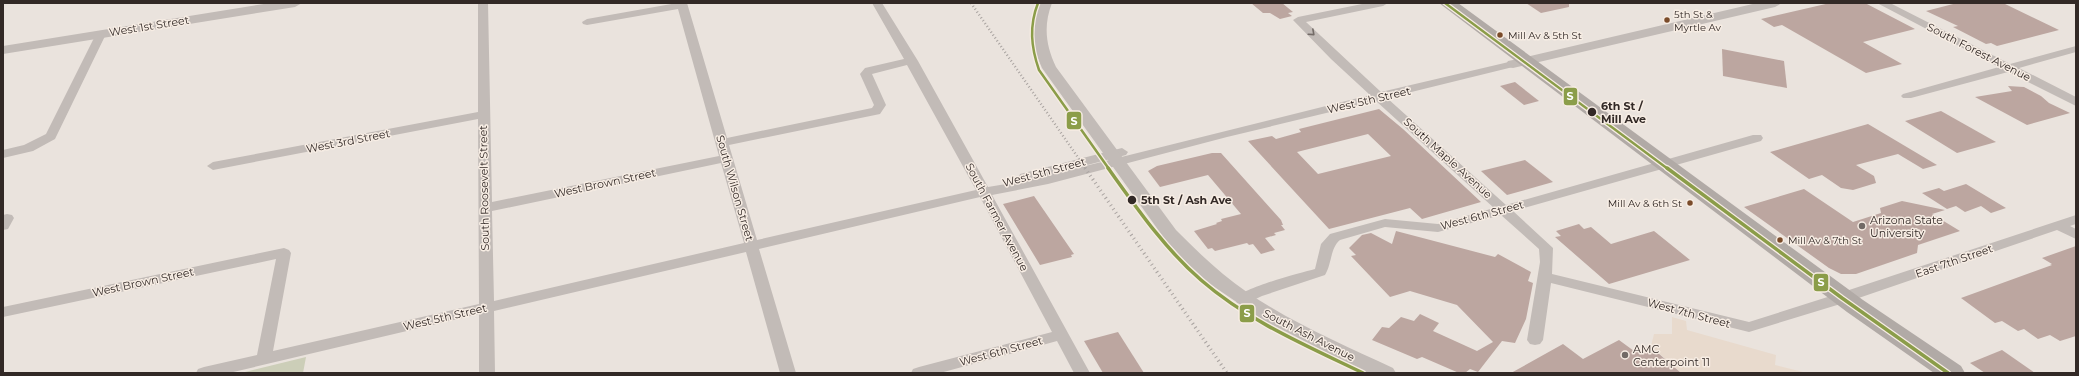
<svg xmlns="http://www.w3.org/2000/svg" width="2079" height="376" font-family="Montserrat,sans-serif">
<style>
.green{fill:#ccceb8}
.plaza{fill:#e8dacd}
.building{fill:#bca6a0;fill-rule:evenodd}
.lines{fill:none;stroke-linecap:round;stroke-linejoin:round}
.minor{fill:#c2bbb7;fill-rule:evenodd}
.tertiary{fill:#c2bbb7;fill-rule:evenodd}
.primary{fill:#b1aaa6;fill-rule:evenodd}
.rail-far1{stroke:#aaa4a1;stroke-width:2.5;stroke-dasharray:1 2.5;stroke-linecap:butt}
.rail{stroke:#aaa4a1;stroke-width:3.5;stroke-dasharray:1 3.5;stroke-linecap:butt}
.tram-1-far1-casing{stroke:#f7ede4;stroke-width:5}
.tram-1-casing{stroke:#f7ede4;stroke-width:6}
.tram-1-far1{stroke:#8b9d49;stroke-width:2.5}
.tram-1{stroke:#8b9d49;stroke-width:3.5}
.oneway{stroke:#736b67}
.bus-dot{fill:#7a4b2a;stroke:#f7ede4;stroke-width:1.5}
.stop-dot{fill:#322926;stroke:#f7ede4;stroke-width:1.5}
.poi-dot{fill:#726a66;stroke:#f7ede4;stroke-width:1.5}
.labels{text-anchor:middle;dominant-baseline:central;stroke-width:3;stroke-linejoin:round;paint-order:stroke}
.bus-label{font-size:10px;fill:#322926;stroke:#f7ede4;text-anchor:start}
.street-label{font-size:11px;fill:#322926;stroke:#f7ede4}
.stop-label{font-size:11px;font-weight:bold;fill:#322926;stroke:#f7ede4;text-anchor:start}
.poi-label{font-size:11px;fill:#322926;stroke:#f7ede4;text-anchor:start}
.line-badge{stroke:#f7ede4;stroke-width:1.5}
.badge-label{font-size:11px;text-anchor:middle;font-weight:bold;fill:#fff}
</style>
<rect width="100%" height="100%" fill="#eae3dd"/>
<polygon class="green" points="306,357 303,373 241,373"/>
<polygon class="plaza" points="1672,317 1686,321 1687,330 1776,355 1775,365 1807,373 1681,373 1651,346 1654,334 1672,334"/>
<g class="building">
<polygon points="1251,3 1282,3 1293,12 1288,13 1292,16 1280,19 1270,13 1263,13"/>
<polygon points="1526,3 1569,3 1569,7 1541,13"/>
<polygon points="1830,3 1865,3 1915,29 1863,42 1902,64 1866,73 1782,25 1774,27 1761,19"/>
<polygon points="1957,3 2003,3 2059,30 1997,46 1991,43 1986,44 1953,27 1958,26 1926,11"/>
<polygon points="1722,49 1784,61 1787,88 1723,76"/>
<polygon points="1515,82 1539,101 1524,105 1500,86"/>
<polygon points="2008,86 2024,87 2041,96 2049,103 2070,113 2027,125 1975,97 2012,91"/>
<path d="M1379 109 1403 129 1481 202 1422 219 1410 208 1329 229 1248 141 1272 136 1276 139 1301 132 1299 129ZM1368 134 1391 156 1318 174 1297 152Z"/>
<polygon points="1941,111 1996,142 1957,153 1905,121"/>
<polygon points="1868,124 1937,165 1923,169 1898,154 1856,165 1874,176 1876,183 1853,190 1841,188 1822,175 1809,179 1770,152"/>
<polygon points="1212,153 1221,153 1281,220 1283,225 1281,225 1285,230 1274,233 1276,235 1265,238 1275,250 1261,254 1253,244 1249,245 1247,243 1215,251 1212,248 1208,249 1194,231 1217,224 1216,223 1222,221 1221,219 1241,214 1208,175 1160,187 1148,171 1157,166"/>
<polygon points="1525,160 1553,182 1507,195 1481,171"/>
<polygon points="1966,184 2006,208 1991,213 1981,206 1965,212 1956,206 1947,209 1922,193 1939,188 1944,191"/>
<polygon points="1804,189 1853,222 1881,213 1880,208 1902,201 1945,210 1932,214 1960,231 1918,245 1917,253 1856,274 1841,274 1829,268 1744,207"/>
<polygon points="1034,196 1074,254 1071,255 1072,257 1040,265 1003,204"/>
<polygon points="1579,224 1584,229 1591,227 1611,244 1654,231 1690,260 1609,284 1555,237 1561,236 1556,231"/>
<polygon points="1396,231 1495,257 1498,254 1531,272 1528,281 1533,283 1526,319 1515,343 1502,341 1478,372 1470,369 1465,373 1459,373 1422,357 1417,359 1372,340 1382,327 1389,328 1401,317 1414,321 1420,314 1439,323 1433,331 1477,351 1493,342 1457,305 1410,291 1390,297 1351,256 1356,255 1349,248 1362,235 1371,233 1392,244"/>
<polygon points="2076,246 2076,336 2060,341 2050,335 2038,339 2024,329 2018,331 2002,321 1995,323 1961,298 2052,265 2050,264 2052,264 2042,258"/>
<polygon points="1118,332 1144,373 1103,373 1084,341"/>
<polygon points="1619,340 1634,351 1650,346 1681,373 1511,373 1563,344 1583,359"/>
<polygon points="2002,350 2035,373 1985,373 1970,363"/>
</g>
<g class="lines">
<g class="minor">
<path d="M478 3H488L492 202 719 156 678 9 587 25 583 24 582 22 587 19 677 3H687L727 138 872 108 874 105 860 74 865 68 904 59 872 3H882L918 61 988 187 1024 181 1019 177 1020 174 1122 148 1128 152 1126 155 1033 179 1370 95 1331 59 1293 20 1298 17 1367 3H1388L1383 6 1306 22 1381 92 1513 61 1517 62 1519 64 1517 66 1387 98 1506 205 1753 135H1761L1763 138 1761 141 1513 211 1553 248 1552 274 1749 322 1837 294 2076 215V224L2070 226 2076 229V239L2057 230 1847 302 1749 332 1551 283 1543 340 1540 344 1535 345 1530 344 1527 340 1540 262 1539 249 1501 215 1438 232 1385 227 1340 240C1330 248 1332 264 1325 275L1262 296 1247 303 1242 304 1237 303 1235 299C1241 288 1300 273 1315 269L1321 244 1330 234 1385 219 1438 224 1494 208 1376 101 1227 137 1048 184 992 195 1090 373H1074L1057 341 940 373H911L913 369 919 367 1052 332 980 197 759 249 796 373H780L746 252 494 311 495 373H479V314L229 373H196L198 369 204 367 257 355 276 259 3 317V307L284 248 289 250 291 253 273 351 479 304 478 119 213 170 207 166 213 162 478 112ZM907 65 976 190 757 240 729 145 880 114 886 105 872 74ZM721 163 744 243 494 301 492 211Z"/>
<polygon points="1877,3 1890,3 2010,64 2076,46 2076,52 2019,68 2076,97 2076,106 2008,72 1911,98 1903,98 1901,96 1903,94 1999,67"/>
<polygon points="101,31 106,34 55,139 33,151 3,158 3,150 24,145 46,134 96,34"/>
<polygon points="7,214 12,215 14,218 8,229 3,230 3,215"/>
</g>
<g class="tertiary">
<polygon points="270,3 302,3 295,7 3,54 3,46"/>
<path d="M1038 3H1052C1043 26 1046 46 1056 67L1176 230C1191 245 1206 260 1223 274 1273 315 1335 341 1393 368L1396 373H1367L1263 320 1210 284 1186 262 1164 238 1042 68C1032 46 1029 26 1038 3Z"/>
<polygon points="1757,3 1782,3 1775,7 1513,68 1508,67 1506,64 1508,61 1513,60"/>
</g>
<polygon class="primary" points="1439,3 1458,3 1863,300 1961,366 1965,373 1934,373 1847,312"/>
<polyline class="rail-far1" points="971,3 1086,169"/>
<polyline class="rail" points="1085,168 1227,373"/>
<defs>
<g id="tram-1-far1">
<path d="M1038 3C1029 26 1031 47 1039 70L1109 169"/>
<polyline points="1445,3 1668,169"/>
</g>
<g id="tram-1">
<path d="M1108 168C1136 207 1164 248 1201 280 1248 321 1307 346 1363 373"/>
<polyline points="1667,168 1842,298 1948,373"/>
</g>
</defs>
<use href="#tram-1-far1" class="tram-1-far1-casing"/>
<use href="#tram-1" class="tram-1-casing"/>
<use href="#tram-1-far1" class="tram-1-far1"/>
<use href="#tram-1" class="tram-1"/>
</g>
<defs><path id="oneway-chevron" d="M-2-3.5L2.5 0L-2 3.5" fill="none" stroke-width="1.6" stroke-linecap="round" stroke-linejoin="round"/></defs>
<use class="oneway" href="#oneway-chevron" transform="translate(1312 33) rotate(42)"/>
<g class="bus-dot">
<circle cx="1667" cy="20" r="3.5"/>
<circle cx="1500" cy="35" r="3.5"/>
<circle cx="1690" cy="203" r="3.5"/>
<circle cx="1780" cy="240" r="3.5"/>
</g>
<g class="stop-dot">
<circle cx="1592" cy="112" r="5"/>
<circle cx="1132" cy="200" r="5"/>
</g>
<g class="poi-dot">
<circle cx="1862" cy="226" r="4"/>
<circle cx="1625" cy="355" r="4"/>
</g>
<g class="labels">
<g class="bus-label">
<text x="1674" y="14">5th St &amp;<tspan x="1674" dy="13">Myrtle Av</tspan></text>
<text x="1508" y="35">Mill Av &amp; 5th St</text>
<text x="1682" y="203" text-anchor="end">Mill Av &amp; 6th St</text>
<text x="1788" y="240">Mill Av &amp; 7th St</text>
</g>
<g class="street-label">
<text transform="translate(149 26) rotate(-9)">West 1st Street</text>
<text transform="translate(1979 52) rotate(27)">South Forest Avenue</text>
<text transform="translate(1369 100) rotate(-13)">West 5th Street</text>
<text transform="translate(348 141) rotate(-11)">West 3rd Street</text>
<text transform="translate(1448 158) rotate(42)">South Maple Avenue</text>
<text transform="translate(1044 172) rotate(-15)">West 5th Street</text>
<text transform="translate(605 183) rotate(-12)">West Brown Street</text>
<text transform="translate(484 188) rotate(-91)">South Roosevelt Street</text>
<text transform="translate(735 188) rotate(74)">South Wilson Street</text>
<text transform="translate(1482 215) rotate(-15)">West 6th Street</text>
<text transform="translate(997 217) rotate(62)">South Farmer Avenue</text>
<text transform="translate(1954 261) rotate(-19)">East 7th Street</text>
<text transform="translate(143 282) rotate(-12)">West Brown Street</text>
<text transform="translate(1689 313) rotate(15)">West 7th Street</text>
<text transform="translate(445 317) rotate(-13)">West 5th Street</text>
<text transform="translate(1309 335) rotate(27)">South Ash Avenue</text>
<text transform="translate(1001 351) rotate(-15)">West 6th Street</text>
</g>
<g class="stop-label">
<text x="1601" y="106">6th St /<tspan x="1601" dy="13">Mill Ave</tspan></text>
<text x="1141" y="200">5th St / Ash Ave</text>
</g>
<g class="poi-label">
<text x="1870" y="220">Arizona State<tspan x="1870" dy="13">University</tspan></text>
<text x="1633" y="349">AMC<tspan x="1633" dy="13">Centerpoint 11</tspan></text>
</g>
</g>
<g class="line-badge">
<rect x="1563" y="87" width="15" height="19" rx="4" fill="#8b9d49"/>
<rect x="1066" y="111" width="16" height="19" rx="4" fill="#8b9d49"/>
<rect x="1813" y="273" width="16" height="19" rx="4" fill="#8b9d49"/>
<rect x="1239" y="304" width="16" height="19" rx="4" fill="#8b9d49"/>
</g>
<g class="badge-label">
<text x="1570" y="100">S</text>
<text x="1074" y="125">S</text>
<text x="1821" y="286">S</text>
<text x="1247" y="317">S</text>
</g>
<rect width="2079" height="376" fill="none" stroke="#322926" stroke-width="8"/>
</svg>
